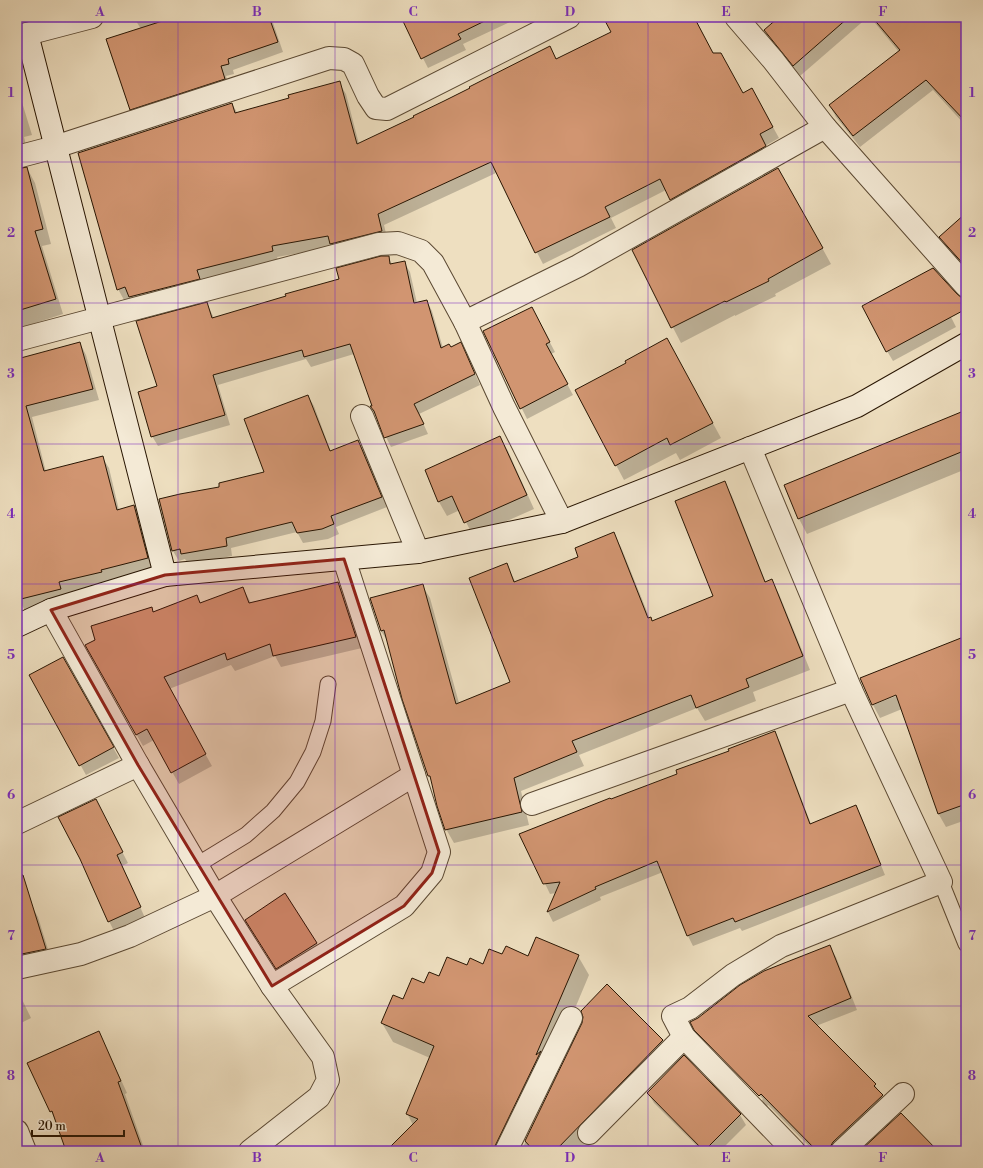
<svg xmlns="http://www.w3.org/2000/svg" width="983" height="1168" font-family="'Libre Bodoni',serif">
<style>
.shadow{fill:#0003}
.building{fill:#d19571;stroke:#291603}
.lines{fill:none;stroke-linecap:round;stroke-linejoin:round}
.lane-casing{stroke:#5a4832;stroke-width:17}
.street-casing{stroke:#5a4832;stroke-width:24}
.secondary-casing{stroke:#291603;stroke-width:24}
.lane{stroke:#f4ead6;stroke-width:15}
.street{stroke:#f4ead6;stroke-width:22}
.secondary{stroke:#f4ead6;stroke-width:22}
.marked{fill:#8f2418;fill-opacity:0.2;stroke:#8f2418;stroke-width:3;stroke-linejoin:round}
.grid{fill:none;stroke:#7b2cbf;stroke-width:1;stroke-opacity:0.55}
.neatline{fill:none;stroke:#7b2cbf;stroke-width:1.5}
.grid-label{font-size:13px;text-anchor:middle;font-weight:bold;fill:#7b2cbf}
</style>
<rect width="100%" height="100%" fill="#eedfc0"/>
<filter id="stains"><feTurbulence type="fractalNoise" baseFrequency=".005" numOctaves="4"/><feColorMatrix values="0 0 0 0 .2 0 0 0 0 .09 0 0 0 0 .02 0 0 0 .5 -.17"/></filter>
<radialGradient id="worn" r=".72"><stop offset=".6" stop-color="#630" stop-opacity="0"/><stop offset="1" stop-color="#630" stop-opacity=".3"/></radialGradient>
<g class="shadow">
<polygon points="147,17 271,17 283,52 233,70 234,74 226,76 230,89 136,119 130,109 141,29 136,21"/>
<polygon points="339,17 350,17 342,21"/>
<polygon points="402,17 512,17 514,20 463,44 466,50 428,68"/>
<polygon points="608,17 694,17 713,54 743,94 758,100 779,138 765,146 772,157 677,210 666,190 611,218 616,228 543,264 496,173 384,225 388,242 333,247 277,257 279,262 136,308 130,299 124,300 118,289 232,104 238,114 339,83 346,94 359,144 446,102 549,47 556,59 612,33"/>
<polygon points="780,17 868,17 800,76 772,42 765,30"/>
<polygon points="870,17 966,17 966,126 933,90 860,147 836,117 830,106 899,52"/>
<polygon points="17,86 32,135 24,137 29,158 17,163"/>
<polygon points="27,168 35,183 51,244 42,246 63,314 17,329 17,170"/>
<polygon points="787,184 831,264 775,294 776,296 735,316 735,315 681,343 633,251"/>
<polygon points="966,224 966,270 947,249 941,237"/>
<polygon points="388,257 392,264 404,262 410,272 417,303 427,301 432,311 443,348 451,348 466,353 480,385 419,414 428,434 391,447 371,407 373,406 354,354 311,367 306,359 218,385 230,425 158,446 152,436 158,387 207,304 214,318 340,280"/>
<polygon points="950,315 956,327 893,361 887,351"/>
<polygon points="537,318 555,352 551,354 573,395 527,419 484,332"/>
<polygon points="80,343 86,355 99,400 32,417 46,472 102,457 109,468 119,510 134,506 140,518 153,569 107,581 108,584 65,594 67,600 25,611 19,599 17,593 17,360"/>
<polygon points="675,354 721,438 680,460 676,453 624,480 616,465"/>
<polygon points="308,396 314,406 331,452 358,441 364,451 387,507 336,527 339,534 328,539 303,543 297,532 231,548 232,556 188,564 185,559 179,561 173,551 160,500 221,487 265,472"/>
<polygon points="966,411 966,469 807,534 799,519 785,486"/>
<polygon points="500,438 508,451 534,509 473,536 460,510 447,516 439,502 427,470"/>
<polygon points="724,483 732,496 766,583 772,580 779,594 810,670 753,692 756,701 705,721 697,708 579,755 584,766 521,791 529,825 454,843 446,829 433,784 429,776 403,698 388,642 381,631 422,585 430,598 459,703 512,682 506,564 516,583 579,557 613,534 621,547 650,619 653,622 714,597"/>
<polygon points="338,583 344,595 362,648 281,667 275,656 235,671 231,665 169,689 212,766 179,784 154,740 143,746 86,645 151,608 154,613 201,604 243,588 251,603"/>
<polygon points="63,658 119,758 86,775 31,676"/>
<polygon points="966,665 966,820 946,827 938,813 902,709 880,718 873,705 901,694"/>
<polygon points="774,732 780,742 811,824 856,806 861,816 885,875 742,931 740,928 693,946 688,936 663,872 600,897 601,900 553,922 548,912 556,893 550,894 521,834 679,775"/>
<polygon points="101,811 128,863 122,866 145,918 114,931 109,921"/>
<polygon points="32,907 38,917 51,959 17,967 17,912"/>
<polygon points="252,930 317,943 322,953 283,978"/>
<polygon points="829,946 836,957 857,1010 816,1026 875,1085 889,1107 842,1151 814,1151 768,1105 766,1107 702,1041 699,1036 761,1101 763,1099 698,1032"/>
<polygon points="502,956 528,957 578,956 589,975 550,1068 512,1151 387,1151 413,1125 407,1113 430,1058 393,1042 382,1023 404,1001 424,984 467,967 484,965"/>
<polygon points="607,986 662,1041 673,1060 584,1151 521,1151 583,1024"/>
<polygon points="17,989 31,1018 17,1025"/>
<polygon points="98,1032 105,1045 127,1093 125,1094 145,1151 67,1151 56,1122 29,1063"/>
<polygon points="648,1093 740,1115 746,1125 720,1151 702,1151 654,1103"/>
</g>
<g class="building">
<polygon points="175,17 269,17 278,42 228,59 229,64 221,66 225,79 130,110 106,39"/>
<polygon points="401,17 493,17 458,34 461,39 421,59"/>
<polygon points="603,17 694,17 713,53 721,53 743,93 752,88 773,127 760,134 766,146 670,200 660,179 605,207 610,217 535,253 491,162 378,214 382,231 330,244 328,236 272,246 273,251 197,270 200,279 129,297 125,287 117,290 78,153 232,103 235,113 289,98 288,95 340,81 357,144 414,117 413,116 444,101 470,88 469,87 550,46 556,59 611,32"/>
<polygon points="779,17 849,17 793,66 764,30"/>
<polygon points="872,17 966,17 966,122 926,80 853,136 829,105 900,50"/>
<polygon points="27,167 43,229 35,231 56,299 17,311 17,169"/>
<polygon points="778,168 823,248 768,279 769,281 726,302 725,301 671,328 632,250"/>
<polygon points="966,213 966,267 939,237"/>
<polygon points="381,256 389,256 390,264 405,261 414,303 427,300 441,348 449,344 451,347 461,342 475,374 414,404 424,424 384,438 374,411 370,406 372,406 350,344 304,357 302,350 213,375 225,415 151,437 138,392 157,386 136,321 207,302 212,318 286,296 285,294 339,279 336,268"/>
<polygon points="933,268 957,294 962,298 966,298 966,309 886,352 862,306"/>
<polygon points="532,307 550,342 546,344 568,384 520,409 483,331"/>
<polygon points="667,338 713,423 670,445 667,438 615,466 575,390 626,363 625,361"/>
<polygon points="80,342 93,389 26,406 44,471 103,456 117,510 134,505 148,558 101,570 102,572 59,582 61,589 17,600 17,359"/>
<polygon points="308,395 330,451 358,440 382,497 331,516 334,524 322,529 297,533 292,522 226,538 227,546 181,554 180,549 172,551 159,499 180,494 219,487 219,483 264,472 244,419"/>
<polygon points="966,410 966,450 798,519 784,485"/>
<polygon points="500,436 527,495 464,523 452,496 438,502 425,470"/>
<polygon points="725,481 765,582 772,579 803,656 746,679 749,687 696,708 691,695 572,741 577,752 514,778 522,812 445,830 437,806 430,776 428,776 402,699 384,630 381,631 370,598 423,584 456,704 510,682 469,578 507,563 514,582 578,557 575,548 614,532 648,618 651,617 652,621 713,596 675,501"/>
<polygon points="338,582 356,637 273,656 270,644 227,660 225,653 164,677 206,754 171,773 147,729 136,735 85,645 95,640 91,626 152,607 153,612 197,595 200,603 243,587 249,603"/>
<polygon points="966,636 966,804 938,814 896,695 872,705 860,678"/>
<polygon points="63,657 114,747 79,766 29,675"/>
<polygon points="775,731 810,824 856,805 881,865 735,922 733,918 687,936 657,861 595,887 596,889 547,912 560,882 543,884 519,834 610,798 611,799 677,774 676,770 729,751 728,749"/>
<polygon points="96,799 123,852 117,855 141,907 108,922 80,859 58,817"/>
<polygon points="17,875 23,875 46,949 17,955"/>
<polygon points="285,893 317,943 276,969 245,920"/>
<polygon points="536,937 579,955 536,1055 541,1051 495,1146 494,1151 386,1151 418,1119 406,1114 434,1046 381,1023 393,995 403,999 412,978 424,983 429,972 439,976 447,957 467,965 470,958 483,964 489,949 502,954 506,946 528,956"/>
<polygon points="830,945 851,998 808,1016 876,1084 874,1086 883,1095 833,1142 830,1147 830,1151 817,1151 761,1094 759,1096 694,1030 690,1022 698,1018 740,985 764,971"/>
<polygon points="607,984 663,1040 555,1151 534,1151 525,1141 582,1023 583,1017 581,1011"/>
<polygon points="99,1031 121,1081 118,1082 143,1151 66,1151 52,1111 50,1112 27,1063"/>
<polygon points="684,1055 741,1114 704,1151 647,1093"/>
<polygon points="901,1113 938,1151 860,1151"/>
</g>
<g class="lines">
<defs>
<g id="lane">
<polyline points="197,865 246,835 273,811 297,782 313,752 323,721 328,684"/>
<polyline points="941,882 966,944"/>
</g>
<g id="street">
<polyline points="736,17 773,60 825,127 966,286"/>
<polyline points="27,34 92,17"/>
<polyline points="17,157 55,147 329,58 344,59 353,64 368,96 376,108 387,109 569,17"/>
<polyline points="465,322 578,266 825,127"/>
<polyline points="17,340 379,244 398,243 421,251 433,263 465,322 504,407 562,522"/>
<polyline points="362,416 418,552"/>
<polyline points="750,448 851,690 941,882 781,946 733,975 690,1008 673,1016 684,1037 794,1151"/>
<polyline points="51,610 138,765 215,896 272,986 323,1057 328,1080 319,1097 250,1151"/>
<polyline points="532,804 851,690"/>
<polyline points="17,823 138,765"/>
<polyline points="17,968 81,954 130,936 215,896 414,775"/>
<polyline points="272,986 404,906 432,873 439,852 344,559"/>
<polyline points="17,1131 25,1151"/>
<polyline points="589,1133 684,1037"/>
<polyline points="506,1151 571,1018"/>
<polyline points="842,1151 903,1094"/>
</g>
<g id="secondary">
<polyline points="17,36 27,34 165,575"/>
<polyline points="17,626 51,610 165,575 418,552 562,522 857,406 966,344"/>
</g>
</defs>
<use href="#lane" class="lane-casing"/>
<use href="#street" class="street-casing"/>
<use href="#secondary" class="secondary-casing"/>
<use href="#lane" class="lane"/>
<use href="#street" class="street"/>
<use href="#secondary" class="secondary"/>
</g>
<path class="marked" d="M344 559 439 852 432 873 404 906 272 986 138 765 51 610 165 575Z"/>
<path class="grid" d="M178 17V1151M335 17V1151M492 17V1151M648 17V1151M804 17V1151M17 162H966M17 303H966M17 444H966M17 584H966M17 724H966M17 865H966M17 1006H966"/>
<rect width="983" height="1168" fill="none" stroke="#eedfc0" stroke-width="44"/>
<path d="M32 1130v6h92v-6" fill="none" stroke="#291603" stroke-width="2"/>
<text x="38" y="1130" font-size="12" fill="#291603" stroke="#f4ead6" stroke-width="3" paint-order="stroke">20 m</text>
<rect x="22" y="22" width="939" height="1124" class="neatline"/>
<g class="grid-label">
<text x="100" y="16">A</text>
<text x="257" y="16">B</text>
<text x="413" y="16">C</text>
<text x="570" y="16">D</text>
<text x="726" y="16">E</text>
<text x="883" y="16">F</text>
<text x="11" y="97">1</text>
<text x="972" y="97">1</text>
<text x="11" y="237">2</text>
<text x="972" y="237">2</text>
<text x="11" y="378">3</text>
<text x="972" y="378">3</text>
<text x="11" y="518">4</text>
<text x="972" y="518">4</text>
<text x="11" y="659">5</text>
<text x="972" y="659">5</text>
<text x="11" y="799">6</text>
<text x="972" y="799">6</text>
<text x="11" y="940">7</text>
<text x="972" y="940">7</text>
<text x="11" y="1080">8</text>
<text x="972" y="1080">8</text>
<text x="100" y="1162">A</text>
<text x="257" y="1162">B</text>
<text x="413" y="1162">C</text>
<text x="570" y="1162">D</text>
<text x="726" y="1162">E</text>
<text x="883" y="1162">F</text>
</g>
<rect width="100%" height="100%" filter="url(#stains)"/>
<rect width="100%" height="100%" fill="url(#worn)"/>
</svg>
